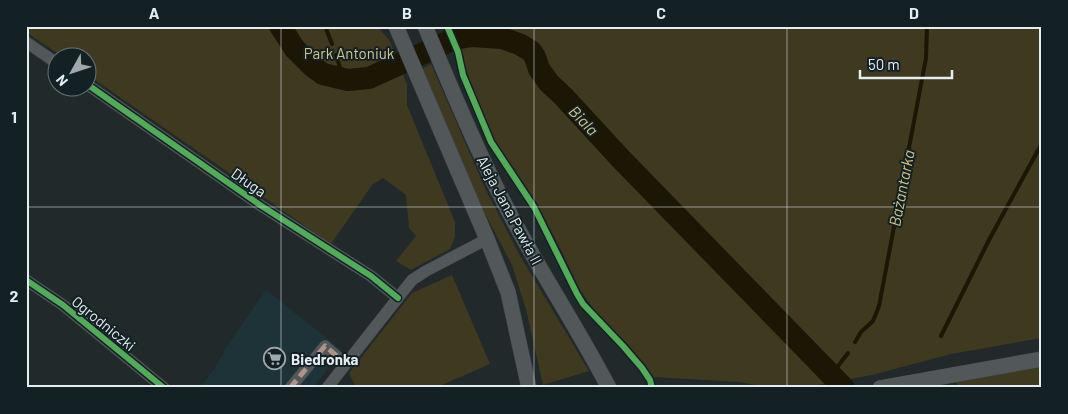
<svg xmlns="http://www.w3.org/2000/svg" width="1068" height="414" font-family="Barlow,sans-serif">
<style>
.built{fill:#1e3338}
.green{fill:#3f3920}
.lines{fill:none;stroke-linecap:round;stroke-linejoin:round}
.stream{stroke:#1c1604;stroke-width:4}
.river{stroke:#1c1604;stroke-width:22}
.street-casing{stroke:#3e4547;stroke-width:12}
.secondary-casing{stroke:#3e4547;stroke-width:16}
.street{stroke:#52585a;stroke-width:11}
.secondary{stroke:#52585a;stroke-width:15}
.quiet{stroke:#af9288;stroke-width:5;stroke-dasharray:10 5;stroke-linecap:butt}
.cycleway-casing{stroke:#132125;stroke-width:9}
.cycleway{stroke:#51ab58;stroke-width:6}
.grid{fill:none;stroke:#e4edf0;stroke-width:1;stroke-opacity:0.55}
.labels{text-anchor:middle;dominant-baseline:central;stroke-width:4;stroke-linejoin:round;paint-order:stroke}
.park-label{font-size:15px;fill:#d6c48a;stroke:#132125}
.street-label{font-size:15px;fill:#e4edf0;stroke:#132125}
.poi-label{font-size:15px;font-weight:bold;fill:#e4edf0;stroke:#132125;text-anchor:start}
.water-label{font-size:16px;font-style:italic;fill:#d4c288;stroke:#132125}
.neatline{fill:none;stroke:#e4edf0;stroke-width:2}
.grid-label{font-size:16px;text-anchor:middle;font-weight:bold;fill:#e4edf0}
</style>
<rect width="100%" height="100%" fill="#21292b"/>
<polygon class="built" points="266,290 342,350 313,388 199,388 213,371 227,346"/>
<g class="green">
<polygon points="26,26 271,26 293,57 323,79 345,87 364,85 401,70 407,84 407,105 455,222 455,237 450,249 411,270 396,261 416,236 409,228 406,195 383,178 372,185 331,244 88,75 88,58 63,57 26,32"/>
<polygon points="281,26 377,26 390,41 398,63 370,77 350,81 332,77 323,73 304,60"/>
<polygon points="450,26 1042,26 1042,338 951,354 872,375 807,387 755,385 739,382 654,377 626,343 595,311 579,289 562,252 537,205 497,146 469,82 460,52"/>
<polygon points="431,64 485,188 519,254 589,371 543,385 526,309 512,265 473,191 422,69"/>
<polygon points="452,275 490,364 435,388 356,388 349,373 412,293"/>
<polygon points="1042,367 1042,388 961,388 955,382"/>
</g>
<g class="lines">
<g class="stream">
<polyline points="325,26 332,44"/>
<polyline points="336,55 344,80"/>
<polyline points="941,336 990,238 1042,143"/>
<polyline points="855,342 861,332 873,321 879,306 926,58 927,26"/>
<polyline points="832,374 848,353"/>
</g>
<polyline class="river" points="280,26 295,49 312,66 323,74 348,80 369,78 454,39 472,36 502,38 519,44 531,51 535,57 539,69 549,83 563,96 622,160 844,388"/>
<defs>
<g id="street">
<polyline points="26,42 58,64"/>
<polyline points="88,85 260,205 371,276 398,298"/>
<polyline points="26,280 63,305 164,388"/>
<polyline points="290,388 325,346 346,364"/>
<polyline points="327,388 412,280 426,271 487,239"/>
</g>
<g id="secondary">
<polyline points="396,26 487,239 508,292 529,388"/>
<path d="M425 26C455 97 484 169 522 236 550 287 582 336 609 388"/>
<polyline points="880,388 1042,359"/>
</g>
</defs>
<use href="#street" class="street-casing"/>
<use href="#secondary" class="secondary-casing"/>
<use href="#street" class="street"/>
<use href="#secondary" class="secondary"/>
<polyline class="quiet" points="290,388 325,346 346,364"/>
<defs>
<g id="cycleway">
<polyline points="447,26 458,52 463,75 491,142 534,207 577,294 583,304 623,346 642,368 650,380 652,388"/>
<polyline points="88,85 260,205 371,276 398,298"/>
<polyline points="26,280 63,305 164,388"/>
</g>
</defs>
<use href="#cycleway" class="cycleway-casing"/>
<use href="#cycleway" class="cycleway"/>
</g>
<path class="grid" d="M281 26V388M534 26V388M787 26V388M26 207H1042"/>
<defs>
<symbol id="supermarket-ring" viewBox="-11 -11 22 22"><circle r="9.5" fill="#132125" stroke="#a0a8ab" stroke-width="1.5"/><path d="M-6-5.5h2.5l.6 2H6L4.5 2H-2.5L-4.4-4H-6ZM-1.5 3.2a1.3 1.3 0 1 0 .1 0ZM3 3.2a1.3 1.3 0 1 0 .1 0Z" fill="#a0a8ab"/></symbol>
</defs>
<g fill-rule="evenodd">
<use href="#supermarket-ring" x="262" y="346" width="25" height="25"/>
</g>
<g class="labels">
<g class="park-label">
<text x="349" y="53">Park Antoniuk</text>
</g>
<g class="street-label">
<text transform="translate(249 182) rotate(35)">Długa</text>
<text transform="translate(510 210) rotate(62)">Aleja Jana Pawła II</text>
<text transform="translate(104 323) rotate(39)">Ogrodniczki</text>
</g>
<g class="poi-label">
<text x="291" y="359">Biedronka</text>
</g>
<g class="water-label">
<text transform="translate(584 120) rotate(46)">Biala</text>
<text transform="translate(901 188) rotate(-79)">Bażantarka</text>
</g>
</g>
<rect width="1068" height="414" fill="none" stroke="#132125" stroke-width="55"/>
<g transform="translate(72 72) rotate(230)"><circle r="24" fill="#132125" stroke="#677376"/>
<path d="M0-4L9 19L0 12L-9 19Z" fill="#a0a8ab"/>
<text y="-8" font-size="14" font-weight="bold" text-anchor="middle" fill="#e4edf0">N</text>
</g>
<path d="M860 70v8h92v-8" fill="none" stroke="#e4edf0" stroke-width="2.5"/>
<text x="868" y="70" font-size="15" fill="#e4edf0" stroke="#132125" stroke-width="4" paint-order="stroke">50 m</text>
<rect x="28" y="28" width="1012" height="358" class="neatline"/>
<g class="grid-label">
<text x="154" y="19">A</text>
<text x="407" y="19">B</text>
<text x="661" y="19">C</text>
<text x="914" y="19">D</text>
<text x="14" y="123">1</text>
<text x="14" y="302">2</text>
</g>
</svg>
